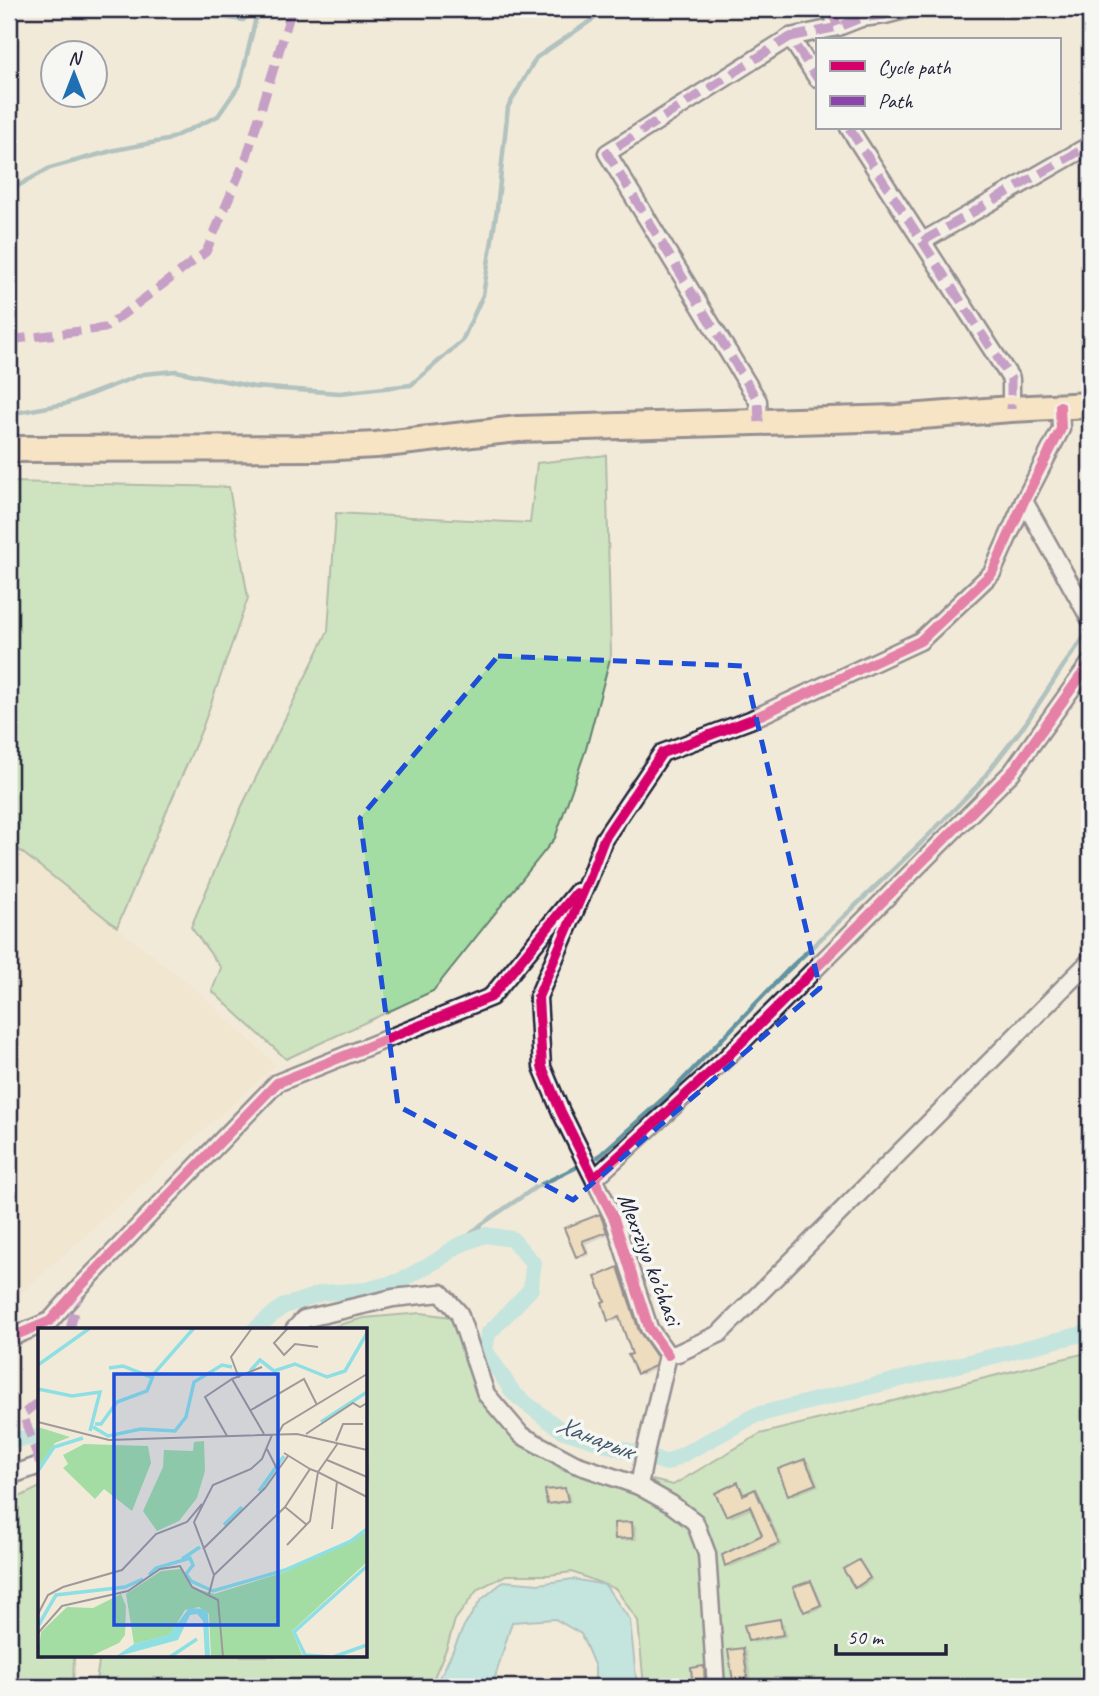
<svg xmlns="http://www.w3.org/2000/svg" width="1099" height="1696" font-family="Caveat,sans-serif">
<style>
.built{fill:#efe2c6}
.green{fill:#a3dda3;stroke:#62806f;stroke-width:2}
.water{fill:#8ddfe4;stroke:#6293a0;stroke-width:2}
.shadow{fill:#0003}
.lines{fill:none;stroke-linecap:round;stroke-linejoin:round}
.stream{stroke:#6293a0;stroke-width:4.5}
.canal{stroke:#8ddfe4;stroke-width:16}
.building{fill:#e7ce9d;stroke:#22223b;stroke-width:2}
.minor-casing{stroke:#22223b;stroke-width:21}
.primary-casing{stroke:#22223b;stroke-width:30}
.minor{stroke:#f6f6f2;stroke-width:16}
.primary{stroke:#fbddab;stroke-width:24}
.quiet{stroke:#8e44ad;stroke-width:9;stroke-dasharray:18 9;stroke-linecap:butt}
.cycleway-casing{stroke:#f6f6f2;stroke-width:15}
.cycleway{stroke:#d6006c;stroke-width:10}
.marked{fill:none;stroke:#1d4ed8;stroke-width:5;stroke-dasharray:14 9;stroke-linejoin:round}
.labels{text-anchor:middle;dominant-baseline:central;stroke-width:7;stroke-linejoin:round;paint-order:stroke}
.street-label{font-size:24px;fill:#22223b;stroke:#f6f6f2}
.water-label{font-size:26px;font-style:italic;fill:#425b6e;stroke:#f6f6f2}
.inset-river{fill:none;stroke:#8ddfe4;stroke-width:3.5}
.inset-road{fill:none;stroke:#9f9a99;stroke-width:2}
.view{fill:#1d4ed8;fill-opacity:0.15;stroke:#1d4ed8;stroke-width:3.5}
.inset-edge{fill:none;stroke:#22223b;stroke-width:3.5}
</style>
<rect width="100%" height="100%" fill="#f2ead8"/>
<filter id="ink" filterUnits="userSpaceOnUse"><feTurbulence type="fractalNoise" baseFrequency=".0143" numOctaves="2"/><feDisplacementMap in="SourceGraphic" scale="14" xChannelSelector="R" yChannelSelector="G"/><feConvolveMatrix kernelMatrix="1 2 1 2 8 2 1 2 1" color-interpolation-filters="sRGB"/></filter>
<g filter="url(#ink)">
<polygon class="built" points="9,842 197,990 276,1065 9,1304"/>
<g class="green">
<polygon points="606,455 611,655 586,749 555,838 433,991 286,1059 212,991 221,968 191,927 242,806 328,631 336,513 530,523 537,463"/>
<polygon points="9,482 229,487 248,598 202,729 117,927 9,842"/>
<polygon points="421,1313 451,1317 477,1395 513,1435 564,1471 605,1469 673,1485 760,1434 1090,1352 1090,1687 644,1687 638,1621 616,1589 572,1572 549,1575 506,1575 478,1589 455,1620 447,1647 430,1687 95,1687 100,1656 366,1656 366,1330 320,1330 364,1318"/>
<polygon points="40,1487 40,1656 74,1656 73,1687 9,1687 9,1502"/>
</g>
<polygon class="water" points="573,1579 605,1585 630,1620 637,1687 595,1687 595,1667 581,1634 555,1619 512,1622 492,1687 431,1687 443,1672 464,1626 481,1600 504,1581 539,1584"/>
<g class="shadow">
<polygon points="599,1216 604,1218 610,1234 586,1244 590,1255 581,1258 577,1256 567,1229"/>
<polygon points="618,1269 623,1272 643,1335 661,1361 659,1368 642,1375 638,1373 635,1355 622,1319 614,1322 610,1320 607,1302"/>
<polygon points="805,1461 810,1463 819,1486 794,1496 789,1494"/>
<polygon points="738,1484 742,1487 746,1496 755,1491 759,1494 783,1545 731,1567 727,1565 764,1536 753,1509 732,1518 728,1515"/>
<polygon points="565,1490 569,1492 571,1502 553,1505 549,1503"/>
<polygon points="632,1523 636,1526 637,1540 621,1541 617,1538"/>
<polygon points="859,1562 863,1565 873,1580 860,1589 856,1587"/>
<polygon points="811,1583 815,1586 824,1607 810,1613 805,1611"/>
<polygon points="779,1621 784,1623 787,1637 754,1643 750,1640"/>
<polygon points="743,1650 747,1652 753,1687 736,1687 730,1652"/>
<polygon points="704,1668 708,1670 709,1687 695,1687 693,1669"/>
</g>
<g class="lines">
<g class="stream">
<polyline points="176,9 181,11 243,20 255,9"/>
<polyline points="9,198 16,187 50,168 115,150 167,140 218,116 240,84 258,9"/>
<polyline points="9,414 65,404 143,374 176,371 254,387 340,393 411,385 462,341 483,295 497,209 508,107 536,58 608,9"/>
<polyline points="598,1157 674,1089 788,970 921,843 978,785 1026,723 1064,665 1090,629"/>
<polyline points="457,1246 482,1224 536,1187 575,1168"/>
</g>
<g class="canal">
<polyline points="254,1330 282,1307 322,1293 366,1290 400,1281 438,1260 457,1246 485,1235 512,1239 533,1263 531,1289 488,1334 485,1350 514,1394 561,1430 667,1463 756,1415 1090,1332"/>
<polyline points="9,1440 40,1437"/>
</g>
</g>
<g class="building">
<polygon points="600,1214 607,1232 582,1241 587,1253 576,1257 564,1228"/>
<polygon points="618,1267 639,1331 657,1357 655,1366 637,1374 628,1355 632,1354 619,1317 608,1321 602,1302 605,1301 595,1277"/>
<polygon points="805,1459 816,1484 788,1495 778,1469"/>
<polygon points="738,1482 743,1495 755,1489 779,1543 725,1566 722,1555 762,1535 750,1506 726,1516 715,1493"/>
<polygon points="565,1488 568,1501 547,1504 545,1490"/>
<polygon points="632,1522 633,1538 615,1539 614,1523"/>
<polygon points="859,1560 870,1578 855,1588 843,1569"/>
<polygon points="811,1581 821,1605 804,1612 793,1587"/>
<polygon points="780,1619 783,1635 748,1641 744,1625"/>
<polygon points="743,1648 749,1687 734,1687 728,1650"/>
<polygon points="704,1666 705,1687 693,1687 691,1668"/>
</g>
<g class="lines">
<defs>
<g id="minor">
<polyline points="831,9 838,27"/>
<polyline points="790,37 838,27 861,18 885,15 908,9"/>
<polyline points="849,128 1011,379 1011,409"/>
<polyline points="923,241 1090,145"/>
<polyline points="759,422 758,401 607,153 790,37 817,78"/>
<polyline points="1024,501 1090,619"/>
<polyline points="595,1178 725,1059 1012,772 1090,663"/>
<polyline points="294,1330 304,1319 393,1298 441,1293 459,1313 486,1394 521,1435 575,1464 639,1486 671,1504 695,1522 707,1554 716,1687"/>
<polyline points="9,1338 50,1321 80,1287 277,1083 491,997 577,892"/>
<polyline points="668,1355 649,1328 614,1219 561,1112 542,1067 538,997 590,876 604,839 662,753 750,720 920,641 992,573 1024,501 1061,429 1060,406"/>
<polyline points="668,1355 678,1353 719,1334 1090,961"/>
<polyline points="9,1476 40,1465"/>
<polyline points="639,1486 647,1444 668,1355"/>
</g>
<polyline id="primary" points="9,449 318,448 376,445 518,429 896,418 1011,409 1090,405"/>
</defs>
<use href="#minor" class="minor-casing"/>
<use href="#primary" class="primary-casing"/>
<use href="#minor" class="minor"/>
<use href="#primary" class="primary"/>
<g class="quiet">
<polyline points="831,9 838,27"/>
<polyline points="790,37 838,27 861,18 885,15 908,9"/>
<polyline points="849,128 1011,379 1011,409"/>
<polyline points="923,241 1090,145"/>
<polyline points="9,340 105,328 206,252 247,156 292,9"/>
<polyline points="759,422 758,401 607,153 790,37 817,78"/>
<polyline points="70,1330 78,1294"/>
<polyline points="40,1403 34,1405 23,1414 40,1464"/>
</g>
<defs>
<g id="cycleway">
<polyline points="595,1178 725,1059 1012,772 1090,663"/>
<polyline points="9,1338 50,1321 80,1287 277,1083 491,997 576,893"/>
<polyline points="668,1355 649,1328 614,1219 561,1112 542,1067 538,997 590,876 604,839 662,753 750,720 920,641 992,573 1024,501 1061,429 1060,406"/>
</g>
</defs>
<use href="#cycleway" class="cycleway-casing"/>
<use href="#cycleway" class="cycleway"/>
</g>
</g>
<path d="M0 0H1099V1696H0ZM498 656 744 666 820 988 573 1200 398 1106 360 818Z" fill="#f2ead8" fill-opacity=".55" fill-rule="evenodd"/>
<path class="marked" d="M498 656 744 666 820 988 573 1200 398 1106 360 818Z"/>
<g class="labels">
<g class="street-label">
<text transform="translate(650 1259) rotate(69)">Mexrziyo ko'chasi</text>
</g>
<g class="water-label">
<text transform="translate(595 1437) rotate(21)">Ханарык</text>
</g>
</g>
<g transform="translate(38 1328)">
<rect width="329" height="329" fill="#f2ead8"/>
<path d="M0 99 32 109 17 115 0 140ZM166 113 167 143 159 170 141 193 119 203 105 183 125 139 126 122 155 123 156 114ZM46 116 110 118 113 135 94 183 66 161 57 171 25 140 30 136 25 127ZM329 204V234L254 303 265 329H173L171 286 161 279 147 282 132 307 96 316 88 266 123 243 143 241 153 259 176 266 247 244ZM83 266 88 278 87 307 81 315 51 329H0L3 304 29 279 55 280Z" fill="#a3dda3"/>
<path d="M151 280 166 281 170 286 172 329H167L165 293 159 286 152 287 140 312 77 329 96 316 131 307Z" fill="#8ddfe4"/>
<path class="inset-river" d="M0 37 52 0M71 40 85 38 113 49 156 0M212 43 222 32 236 43 257 36 289 49 307 43 329 5M0 61 34 68 62 64 52 103M283 94 329 64M57 96H63L79 74 109 63 115 48M55 99 70 108 103 101 137 103 148 89 156 54 184 37 194 39M0 143 16 119 45 110M221 163 246 128M186 197 204 179M144 231 162 219M111 247 118 240 152 230 155 237 148 246 153 253 175 263 247 242 313 213 329 201M0 298 18 267 87 259 105 251M132 329 159 311M294 329 267 327 256 304 329 238M295 329 329 317"/>
<path class="inset-road" d="M250 0 236 15 246 27 257 16 280 19M201 50 193 29 214 0M194 51 224 39M213 82 266 51 279 77M0 94 71 112 259 106 329 122M240 106 245 97 329 46M268 106 315 75 322 79 329 75M189 108 167 69 194 51 226 106M298 113 305 96H325M229 121 239 141M246 125 272 141M289 132 329 149M247 179 269 197M294 201 299 153M249 217 272 193 280 144 329 169M165 221 227 160 250 128M176 247 156 194 175 157 213 141 224 131 234 107M171 266 176 247 247 179 272 141 280 144 300 115M0 286 10 267 25 259 84 242 118 206 149 194 164 176M0 305 24 278 90 263 122 241 142 238 154 259 180 272 185 329"/>
<path class="view" d="M76 46H240V297H76Z"/>
<rect width="329" height="329" class="inset-edge"/>
</g>
<rect width="1099" height="1696" fill="none" stroke="#f6f6f2" stroke-width="35"/>
<rect x="18" y="18" width="1064" height="1661" fill="none" stroke="#22223b" stroke-width="2.5" filter="url(#ink)"/>
<rect x="816" y="38" width="245" height="91" fill="#f6f6f2" stroke="#a1a1a9" stroke-width="2"/>
<rect x="830" y="61" width="35" height="10" fill="#d6006c" stroke="#a1a1a9" stroke-width="2"/>
<text x="878" y="74" font-size="21" fill="#22223b">Cycle path</text>
<rect x="830" y="96" width="35" height="10" fill="#8e44ad" stroke="#a1a1a9" stroke-width="2"/>
<text x="878" y="108" font-size="21" fill="#22223b">Path</text>
<g transform="translate(74 74)"><circle r="33" fill="#f6f6f2" stroke="#a1a1a9" stroke-width="2"/>
<path d="M0-5L12 26L0 18L-12 26Z" fill="#1f6fb2"/>
<text y="-10" font-size="19" font-weight="bold" text-anchor="middle" fill="#22223b">N</text>
</g>
<path d="M836 1644v10h110v-10" fill="none" stroke="#22223b" stroke-width="3.5"/>
<text x="847" y="1644" font-size="21" fill="#22223b" stroke="#f6f6f2" stroke-width="5" paint-order="stroke">50 m</text>
</svg>
